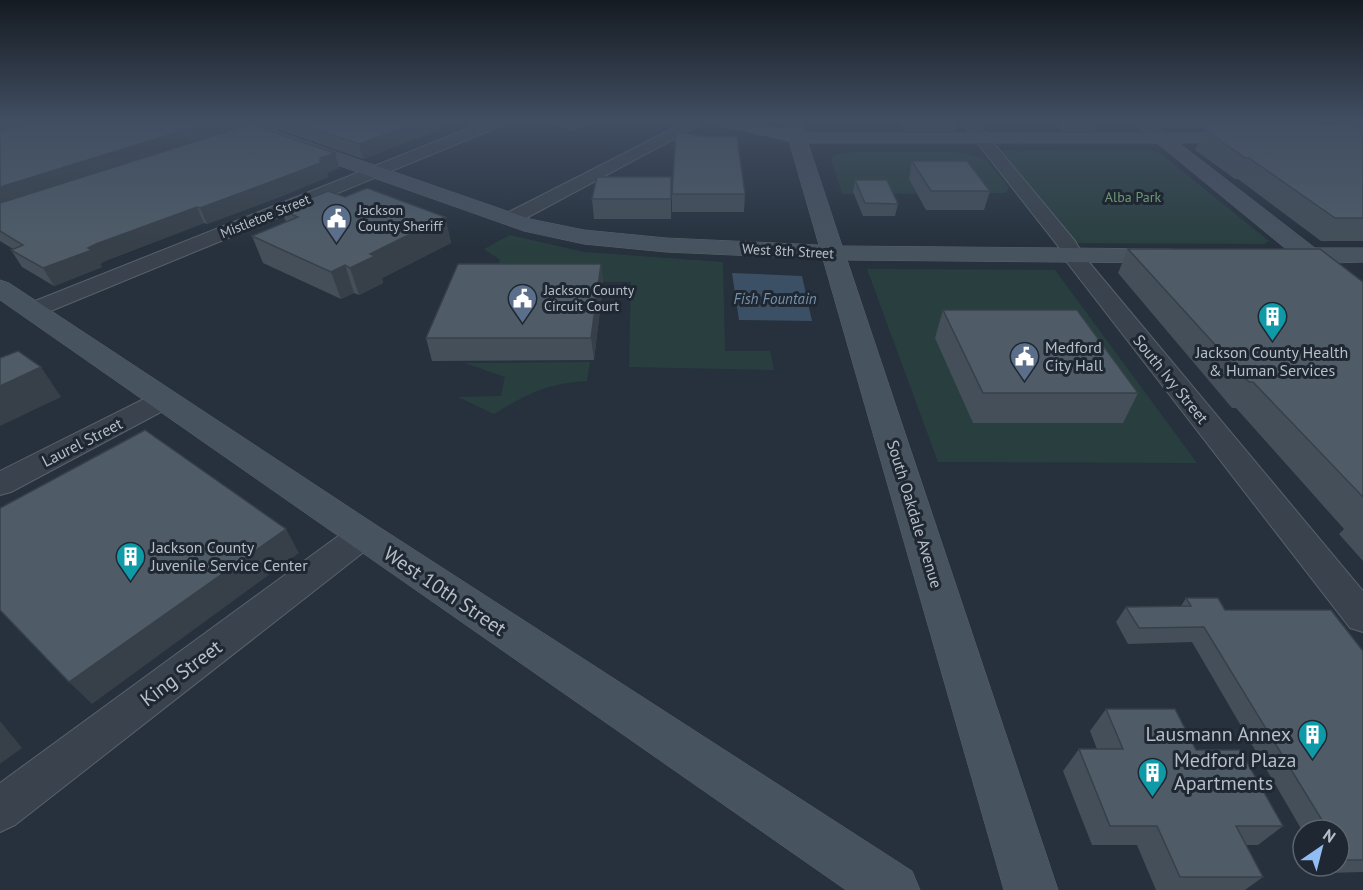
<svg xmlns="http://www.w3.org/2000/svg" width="1363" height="890" font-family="'PT Sans',sans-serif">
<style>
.green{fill:#293f3f}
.water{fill:#3c5065}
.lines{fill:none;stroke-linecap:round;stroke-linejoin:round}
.street-casing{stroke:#58616b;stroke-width:2}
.secondary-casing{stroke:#58616b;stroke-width:1}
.street{fill:#3a434d;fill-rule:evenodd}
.secondary{fill:#485360;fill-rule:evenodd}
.wall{fill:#444f59}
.shaded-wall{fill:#374049}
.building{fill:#4f5c68;stroke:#374049;stroke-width:1.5}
.labels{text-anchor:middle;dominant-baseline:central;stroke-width:6;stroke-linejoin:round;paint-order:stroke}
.far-park-label{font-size:14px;fill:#6e9875;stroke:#1f2832}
.far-poi-label{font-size:14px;fill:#b6bec8;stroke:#1f2832;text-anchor:start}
.far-street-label{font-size:14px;fill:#b6bec8;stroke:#1f2832}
.far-water-label{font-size:15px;font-style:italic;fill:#7891aa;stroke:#1f2832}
.poi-label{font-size:16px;fill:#b6bec8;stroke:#1f2832;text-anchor:start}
.street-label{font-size:16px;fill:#b6bec8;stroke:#1f2832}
.near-street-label{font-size:20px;fill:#b6bec8;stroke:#1f2832}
.near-poi-label{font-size:20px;fill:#b6bec8;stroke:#1f2832;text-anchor:end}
</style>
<rect width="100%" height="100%" fill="#26313d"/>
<g class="green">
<polygon points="1151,150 1161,154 1269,241 1264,244 1074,243 997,151"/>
<polygon points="850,152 958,152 986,159 1009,188 1006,193 842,194 831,159 835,155"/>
<polygon points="510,235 584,252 723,262 725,351 770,351 774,370 629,367 631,282 493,280 500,260 484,249"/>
<polygon points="867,269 1055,270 1197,463 938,462"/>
<path d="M590 362 587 381C548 383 527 394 494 414L458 397 501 396 505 377 465 363Z"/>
</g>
<polygon class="water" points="732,273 802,276 812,321 739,320"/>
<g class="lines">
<defs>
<g id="street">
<polygon points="268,122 291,122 288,125 237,142 225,142 223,139 225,136"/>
<polygon points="485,122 506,122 503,125 41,315 33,317 25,315 22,310 25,305"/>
<polygon points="686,122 705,122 517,223 503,223 500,219 503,215"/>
<polygon points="961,122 976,122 1075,241 1083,255 1363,591 1363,632 1350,628 1066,261 1058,246"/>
<polygon points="1133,122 1149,122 1169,138 1167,141 1155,141"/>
<polygon points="163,392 172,394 176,400 172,406 11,492 0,495 0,471 154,394"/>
<polygon points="363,523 374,526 379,535 374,544 15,825 0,832 0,783 352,526"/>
</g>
<g id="secondary">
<polygon points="224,122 250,122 530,219 584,230 666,238 819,245 789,141 722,126 719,122 752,122 785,129 783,122 801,122 804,132 818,133 1244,133 1250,134 1253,138 1250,142 1179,143 1315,248 1363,248 1363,262 1333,263 1363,285 1363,306 1354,303 1304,263 1276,261 1272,256 1276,251 1286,249 1157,143 808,143 842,246 1169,249 1177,251 1181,256 1177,261 1169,263 847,260 1058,890 1004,890 823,259 666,252 584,244 524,231 227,126"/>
<polygon points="0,280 9,283 376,525 912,871 920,890 846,890 0,300"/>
</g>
</defs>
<use href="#street" class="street-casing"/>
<use href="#secondary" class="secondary-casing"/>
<use href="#street" class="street"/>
<use href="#secondary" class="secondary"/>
</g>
<g class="wall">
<polygon points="0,122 233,129 335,153 339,168 327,173 328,177 282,196 207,224 204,223 105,261 100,264 102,267 54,286 22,267 11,250 13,249 0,241"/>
<polygon points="277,122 443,122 444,128 363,159 280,130"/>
<polygon points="544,122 600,122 591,126 585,125 574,130"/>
<polygon points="608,122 628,122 621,125"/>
<polygon points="899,122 957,122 955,131 905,131"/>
<polygon points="1054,122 1099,122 1095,131 1063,131"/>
<polygon points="1153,122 1320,122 1319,125 1334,125 1328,122 1363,122 1363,241 1321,241 1238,179 1235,179 1195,150 1205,128 1160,128"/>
<polygon points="707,137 745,194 744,212 672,212 672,194"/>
<polygon points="912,161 990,191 984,210 926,210 909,179"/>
<polygon points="671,177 671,219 594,219 592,199"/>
<polygon points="855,180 898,204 895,216 863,216 853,192"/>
<polygon points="345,197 445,217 451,243 382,278 383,283 359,295 354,293 341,299 263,263 252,236 286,222 281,210"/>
<polygon points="1128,249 1363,282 1363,561 1339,534 1344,529 1236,408 1232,408 1118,273"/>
<polygon points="601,264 603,285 594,360 432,361 426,338"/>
<polygon points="943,310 1138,393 1123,423 973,423 935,338"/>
<polygon points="1186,598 1363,651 1363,872 1327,873 1323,866 1339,866 1339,830 1303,830 1303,832 1192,642 1128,644 1116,622 1126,607 1181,606"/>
<polygon points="1106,709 1196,750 1283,826 1258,845 1246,845 1263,877 1245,890 1156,890 1137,845 1092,845 1063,771 1079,749 1097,749 1090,731"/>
</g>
<g class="shaded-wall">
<polygon points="0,122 44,122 0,134"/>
<polygon points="211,122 230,122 234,131 0,206 0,187"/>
<polygon points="420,122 443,122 444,128 363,159 359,144"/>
<polygon points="574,122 585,122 585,125 574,130"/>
<polygon points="591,122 600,122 591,126"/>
<polygon points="621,122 628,122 621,125"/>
<polygon points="655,122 662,122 655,125"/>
<polygon points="335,153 339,168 327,173 328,177 282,196 207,224 200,208"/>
<polygon points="197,207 204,223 105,261 100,264 102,267 54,286 43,268 96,244"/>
<polygon points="445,217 451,243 382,278 383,283 359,295 350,268 370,254"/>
<polygon points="601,264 603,285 594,360 591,338"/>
<polygon points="345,265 354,293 341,299 331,272"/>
<polygon points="41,367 61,397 0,426 0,386"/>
<polygon points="286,529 299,553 92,704 69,682"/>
<polygon points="0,721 22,748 0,764"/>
</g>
<g class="building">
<polygon points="35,122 211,122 0,187 0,131"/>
<polygon points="293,122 420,122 359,144"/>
<polygon points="250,124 335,153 320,158 323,159 320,161 323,162 276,180 200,208 197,207 96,244 88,248 92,250 43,268 11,250 23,245 0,231 0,203"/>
<polygon points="1207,125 1352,125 1363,131 1363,218 1335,218 1249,158 1245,158 1204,129"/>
<polygon points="676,132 707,137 737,137 745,194 672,194"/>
<polygon points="912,161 967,161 990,191 931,191"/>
<polygon points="597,177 671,177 671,199 592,199"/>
<polygon points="855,180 887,180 898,204 865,203"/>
<polygon points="367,188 445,217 370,254 375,256 350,268 345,265 331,272 252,236 298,217 281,210 328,191 345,197"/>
<polygon points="1128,249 1320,249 1363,282 1363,497 1253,382 1249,382"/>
<polygon points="458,264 601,264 591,338 426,338"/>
<polygon points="943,310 1077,310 1138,393 983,393"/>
<polygon points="18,351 41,367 0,386 0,358"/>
<polygon points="145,430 286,529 69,682 0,610 0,508"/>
<polygon points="1186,598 1218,598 1225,610 1331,610 1363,651 1363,860 1347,860 1339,848 1339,830 1328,830 1204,627 1139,628 1126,607 1191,606"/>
<polygon points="1106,709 1175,709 1196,750 1240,750 1283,826 1236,826 1263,877 1180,877 1157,826 1110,826 1079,749 1123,749"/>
</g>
<linearGradient id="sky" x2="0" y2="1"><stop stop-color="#151b22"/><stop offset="0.49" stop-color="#414e62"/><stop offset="1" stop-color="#414e62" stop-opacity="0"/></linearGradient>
<rect width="1363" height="247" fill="url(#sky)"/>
<defs>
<symbol id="civic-pin" viewBox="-11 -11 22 30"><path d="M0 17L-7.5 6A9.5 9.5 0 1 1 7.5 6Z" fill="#5c6f8a" stroke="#1f2832"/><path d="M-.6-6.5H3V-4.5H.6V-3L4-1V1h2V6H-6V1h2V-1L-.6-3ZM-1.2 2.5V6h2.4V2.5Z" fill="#fff"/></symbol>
<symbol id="building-pin" viewBox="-11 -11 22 30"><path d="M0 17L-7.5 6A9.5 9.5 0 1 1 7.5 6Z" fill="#0f9aa8" stroke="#1f2832"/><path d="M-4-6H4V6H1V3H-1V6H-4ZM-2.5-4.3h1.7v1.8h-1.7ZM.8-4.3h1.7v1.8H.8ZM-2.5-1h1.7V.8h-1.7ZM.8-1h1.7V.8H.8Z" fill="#fff"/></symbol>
</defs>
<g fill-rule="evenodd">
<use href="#civic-pin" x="320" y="202" width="33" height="45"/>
<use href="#civic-pin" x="506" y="282" width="33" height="45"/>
<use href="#building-pin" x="1256" y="300" width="33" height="45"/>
<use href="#civic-pin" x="1008" y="340" width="33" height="45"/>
<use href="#building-pin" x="114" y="540" width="33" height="45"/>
<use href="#building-pin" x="1296" y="718" width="33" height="45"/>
<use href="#building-pin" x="1136" y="756" width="33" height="45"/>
</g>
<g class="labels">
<g class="far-park-label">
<text x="1133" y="197">Alba Park</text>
</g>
<g class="far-poi-label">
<text x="358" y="210">Jackson<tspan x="358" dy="16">County Sheriff</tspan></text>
<text x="544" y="290">Jackson County<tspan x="544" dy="16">Circuit Court</tspan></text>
</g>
<g class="far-street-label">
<text transform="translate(265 216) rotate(-22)">Mistletoe Street</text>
<text transform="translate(788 251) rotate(3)">West 8th Street</text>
</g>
<g class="far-water-label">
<text x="775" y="298">Fish Fountain</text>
</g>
<g class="poi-label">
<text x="1045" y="347">Medford<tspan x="1045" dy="18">City Hall</tspan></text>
<text x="1272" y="352" text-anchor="middle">Jackson County Health<tspan x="1272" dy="18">&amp; Human Services</tspan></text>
<text x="151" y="547">Jackson County<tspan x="151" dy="18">Juvenile Service Center</tspan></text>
</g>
<g class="street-label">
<text transform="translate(1171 379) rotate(51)">South Ivy Street</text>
<text transform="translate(82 442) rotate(-27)">Laurel Street</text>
<text transform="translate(915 514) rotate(73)">South Oakdale Avenue</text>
</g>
<g class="near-street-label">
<text transform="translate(445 591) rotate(34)">West 10th Street</text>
<text transform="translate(181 673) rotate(-37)">King Street</text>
</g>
<g class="near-poi-label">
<text x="1291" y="734">Lausmann Annex</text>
<text x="1174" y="760" text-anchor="start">Medford Plaza<tspan x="1174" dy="23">Apartments</tspan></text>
</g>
</g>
<g transform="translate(1321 848) rotate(35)"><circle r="28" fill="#1f2832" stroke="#5b646e" stroke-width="1.5"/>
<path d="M0-4.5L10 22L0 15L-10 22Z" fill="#91bdf2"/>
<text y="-9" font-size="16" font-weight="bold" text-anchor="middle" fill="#b6bec8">N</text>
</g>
</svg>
